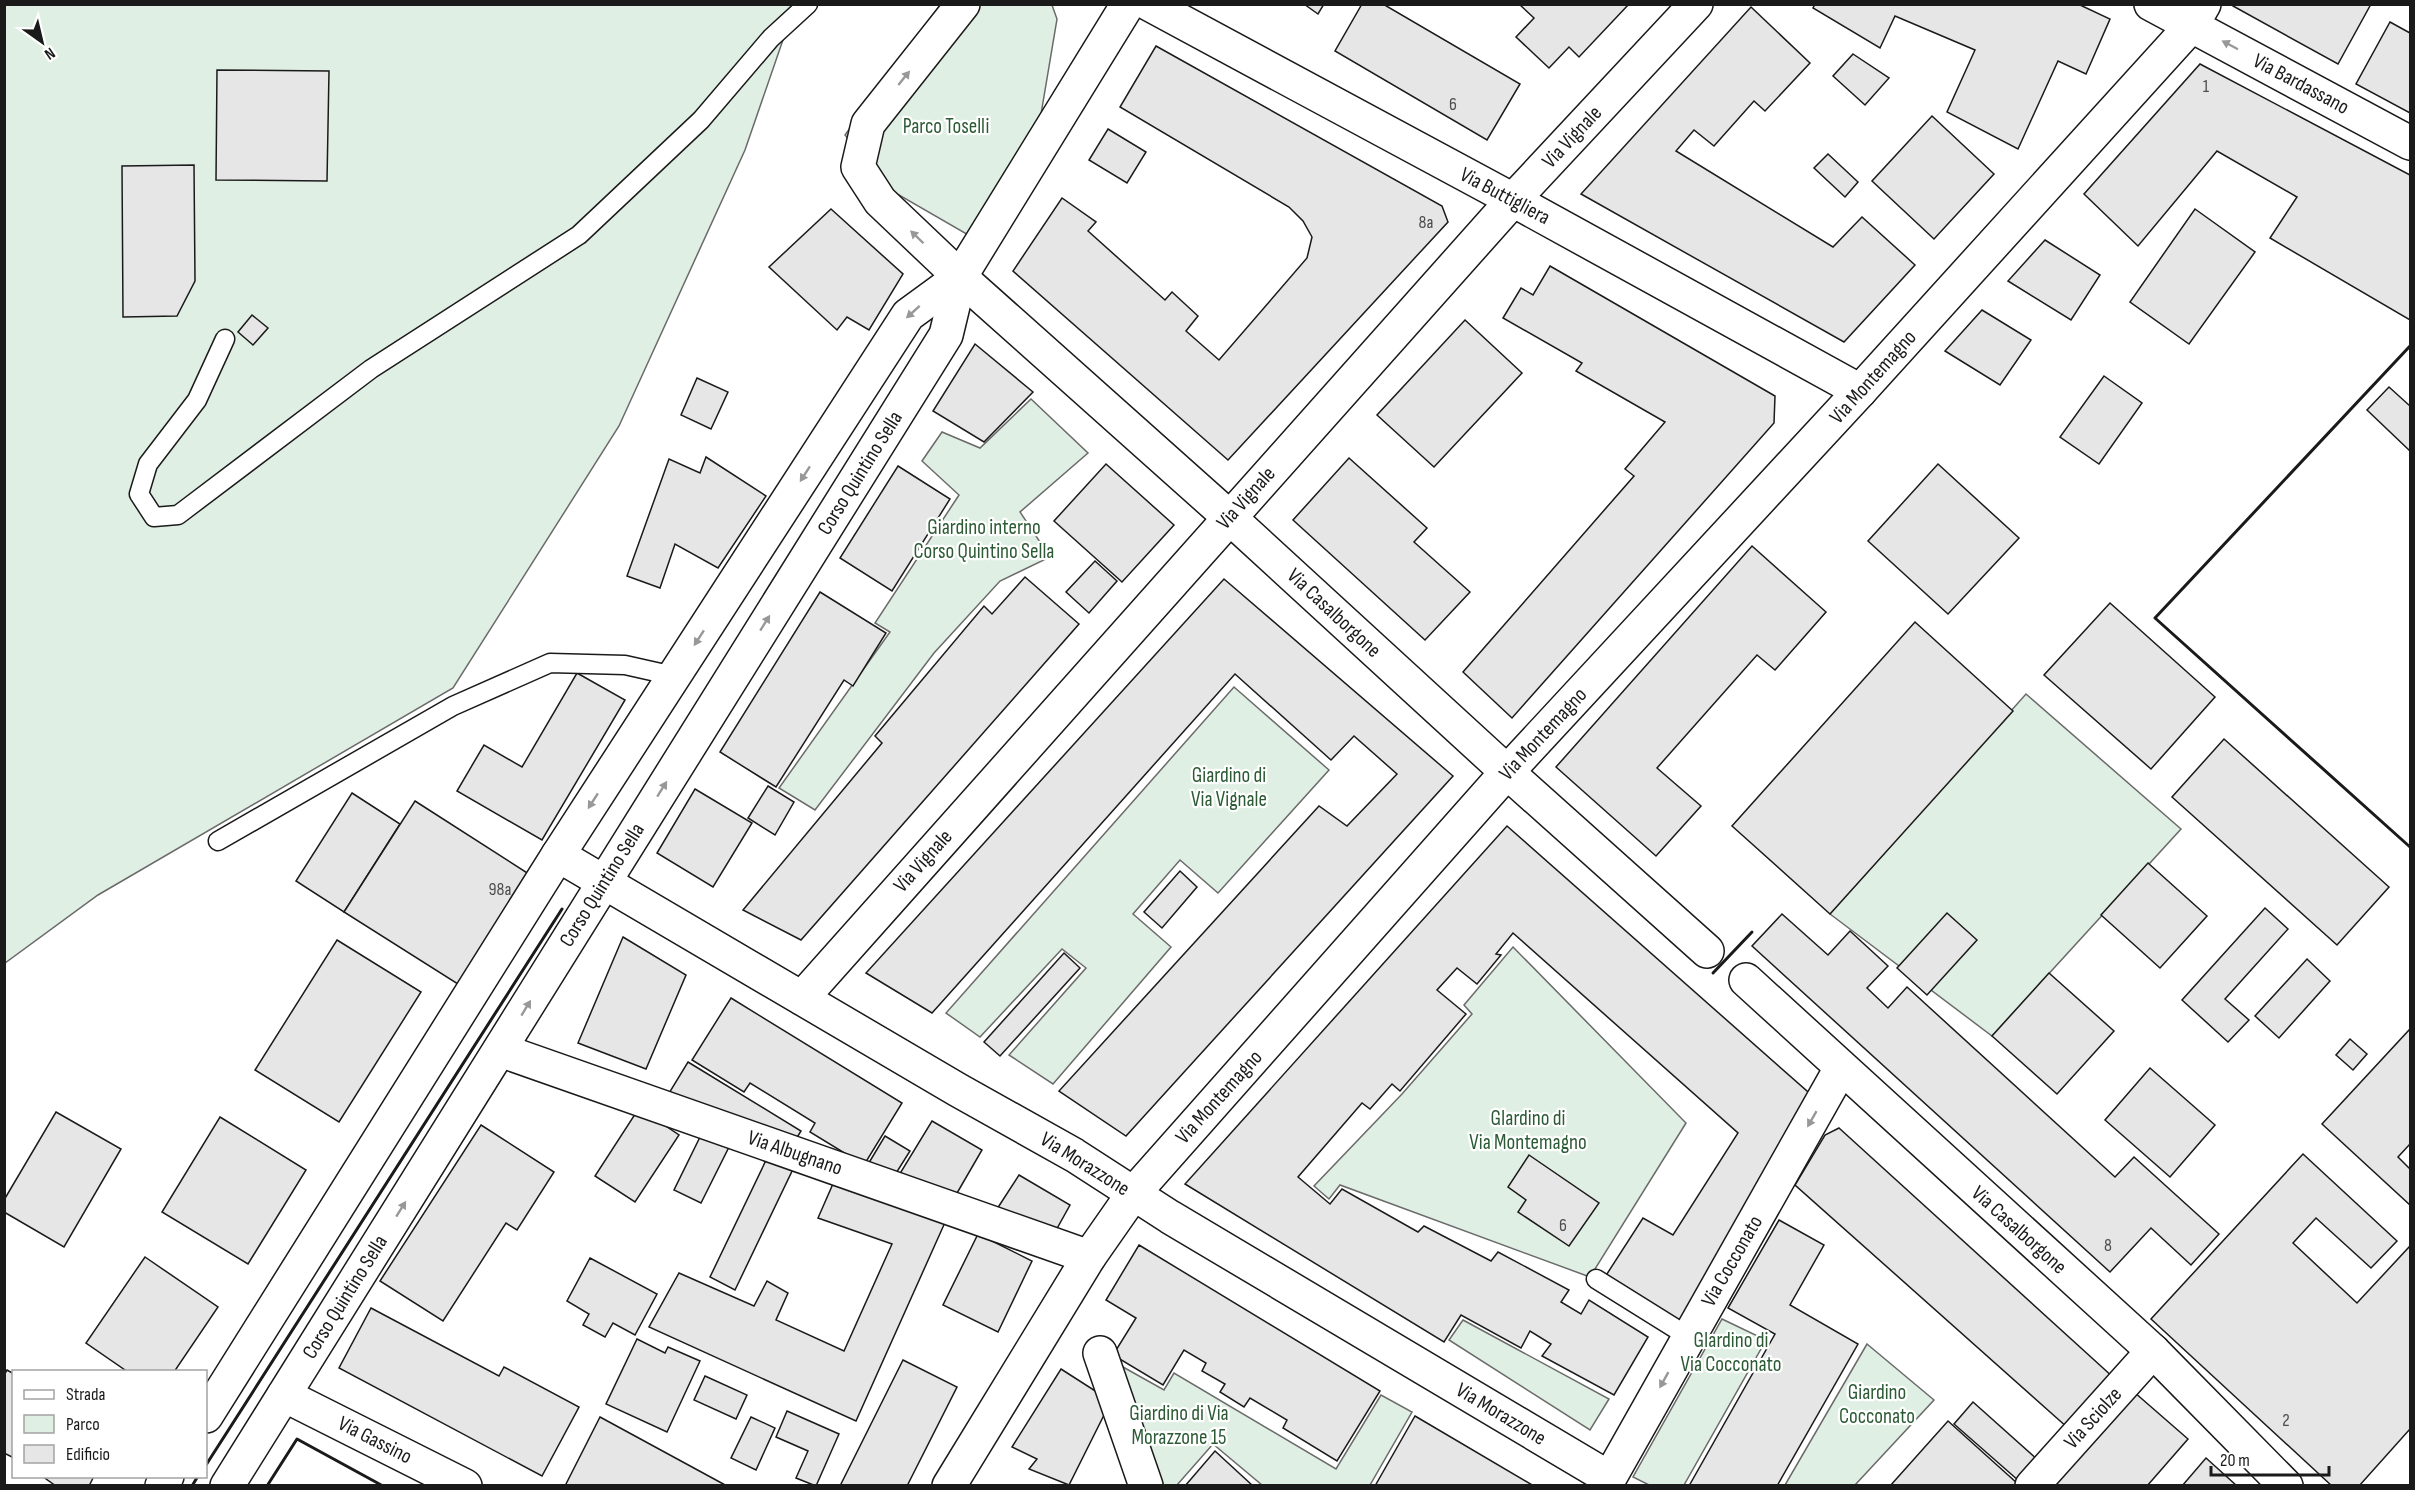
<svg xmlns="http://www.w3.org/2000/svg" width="2415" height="1490" font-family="'Sofia Sans Condensed',sans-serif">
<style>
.green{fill:#e0efe3;stroke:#6a6a6a;stroke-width:1.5}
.building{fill:#e6e6e6;stroke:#1a1a1a;stroke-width:1.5}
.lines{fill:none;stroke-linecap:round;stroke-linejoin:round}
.lane-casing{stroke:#1a1a1a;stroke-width:21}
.street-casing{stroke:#1a1a1a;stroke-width:36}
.lane{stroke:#fff;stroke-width:18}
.street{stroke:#fff;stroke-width:33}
.wall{stroke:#1a1a1a;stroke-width:3}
.oneway{fill:#989898}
.labels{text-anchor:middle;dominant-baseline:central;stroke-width:4.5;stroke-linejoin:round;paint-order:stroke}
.number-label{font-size:18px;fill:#4d4d4d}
.street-label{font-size:21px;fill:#1a1a1a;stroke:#fff}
.park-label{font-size:21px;fill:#2b5a34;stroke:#fff}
</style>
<rect width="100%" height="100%" fill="#fff"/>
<g class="green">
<polygon points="5,5 795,5 745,150 619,426 453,688 98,895 5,963"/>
<polygon points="940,5 1052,5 1057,19 1040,120 970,236 892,191 845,135"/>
<polygon points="1031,399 1088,453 1020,512 1050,557 1000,581 934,653 815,810 779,788 890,632 875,623 959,495 922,461 942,432 980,448"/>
<polygon points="1234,687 1329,770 1218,893 1180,860 1133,914 1171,947 1053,1084 1009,1055 1086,968 1062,949 980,1037 946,1013"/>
<polygon points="2026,694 2181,829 1992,1036 1830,914"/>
<polygon points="1513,947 1686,1123 1590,1277 1340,1185 1329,1199 1314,1186 1402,1094 1472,1014 1464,1005"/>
<polygon points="1722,1319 1766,1340 1684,1485 1649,1485 1633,1477"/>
<polygon points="1463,1320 1609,1399 1590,1430 1449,1340"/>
<polygon points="1867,1344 1934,1400 1855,1485 1785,1485"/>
<polygon points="1123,1367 1164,1390 1174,1373 1336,1469 1381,1395 1412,1412 1370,1485 1262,1485 1213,1444 1177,1485 1161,1485 1118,1378"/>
</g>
<g class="building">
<polygon points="1304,4 1324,4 1318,14"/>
<polygon points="1362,4 1383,4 1520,84 1487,140 1335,51"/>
<polygon points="1519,4 1629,4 1579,57 1569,47 1549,68 1516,37 1534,18"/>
<polygon points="1815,4 2078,4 2110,19 2086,74 2058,61 2018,149 1947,112 1975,50 1895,16 1880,48 1813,8"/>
<polygon points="2233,4 2371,4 2338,64 2233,6"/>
<polygon points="1751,7 1810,63 1765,111 1754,101 1714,146 1694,130 1676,151 1833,247 1862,217 1915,265 1844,342 1581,194"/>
<polygon points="2390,22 2410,33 2410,113 2356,84"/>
<polygon points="1156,46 1442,206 1448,222 1228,460 1013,271 1062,198 1096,222 1088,231 1165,300 1172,292 1198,316 1186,331 1219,360 1307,258 1312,237 1303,221 1289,207 1120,107"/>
<polygon points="1853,54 1889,78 1865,105 1833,76"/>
<polygon points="2200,64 2410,175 2410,320 2270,238 2297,197 2217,151 2138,246 2084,194"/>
<polygon points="217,70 329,71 327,181 216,180"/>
<polygon points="1932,116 1994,174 1934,239 1872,181"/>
<polygon points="1108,129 1146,152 1127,183 1089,160"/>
<polygon points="1828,154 1858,182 1845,197 1814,168"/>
<polygon points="194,165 195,281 177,316 123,317 122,166"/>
<polygon points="831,209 903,274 869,330 847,317 837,330 769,267"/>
<polygon points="2195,209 2255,252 2189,344 2130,302"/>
<polygon points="2045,240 2100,275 2071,320 2008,281"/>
<polygon points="1550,266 1775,396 1774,423 1512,718 1463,672 1634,476 1625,469 1665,422 1576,371 1582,363 1503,318 1521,288 1533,295"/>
<polygon points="1982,310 2031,340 2000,385 1945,351"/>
<polygon points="252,315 268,328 253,345 238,332"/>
<polygon points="1465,320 1522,373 1434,467 1377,415"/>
<polygon points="975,344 1033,392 984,442 933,411"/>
<polygon points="2104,376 2142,403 2099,464 2060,437"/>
<polygon points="697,378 728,392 711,429 681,415"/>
<polygon points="2389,387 2410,406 2410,451 2367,410"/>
<polygon points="706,457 766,496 718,568 675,544 660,588 627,576 669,459 700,473"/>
<polygon points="1349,458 1427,528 1414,542 1470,592 1425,640 1293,520"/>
<polygon points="1106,464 1174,525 1122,582 1054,521"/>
<polygon points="1938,464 2019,538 1948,614 1868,541"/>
<polygon points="898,466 950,499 892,591 840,558"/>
<polygon points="1752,546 1826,612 1775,670 1757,655 1657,768 1701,806 1656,856 1556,767"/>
<polygon points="1095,561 1117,581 1089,613 1066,592"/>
<polygon points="1025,577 1079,624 801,940 743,910 882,743 875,736 984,606 992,614"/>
<polygon points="1224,579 1453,776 1126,1136 1059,1091 1319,806 1347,826 1397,774 1354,736 1331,760 1235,674 932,1013 866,973"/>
<polygon points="820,592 886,633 853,686 844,680 776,787 720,752"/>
<polygon points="2110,603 2215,697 2151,769 2044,675"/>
<polygon points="1915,622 2013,711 1830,914 1732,826"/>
<polygon points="577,673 625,700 542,840 457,791 484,745 522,767"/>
<polygon points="2224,739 2389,887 2337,945 2172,797"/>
<polygon points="768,786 794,802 775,835 748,818"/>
<polygon points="695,789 752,823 713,887 657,853"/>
<polygon points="352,793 400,824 344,912 296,881"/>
<polygon points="415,801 532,876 461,986 344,912"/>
<polygon points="1507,826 1816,1099 1684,1326 1605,1277 1643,1218 1673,1235 1738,1133 1513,933 1496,954 1501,955 1477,984 1457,968 1437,990 1466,1014 1400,1091 1392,1084 1370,1109 1362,1103 1298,1177 1330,1204 1342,1189 1418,1232 1424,1226 1491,1261 1498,1252 1569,1290 1561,1302 1581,1314 1589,1300 1648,1337 1614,1395 1542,1356 1551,1344 1530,1331 1521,1348 1461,1315 1444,1342 1185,1184"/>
<polygon points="2148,863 2207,916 2160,968 2101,915"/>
<polygon points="1180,871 1197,887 1162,928 1144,912"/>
<polygon points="2265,908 2288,929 2225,999 2249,1020 2228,1042 2182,1000"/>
<polygon points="1947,913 1977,940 1927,995 1897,968"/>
<polygon points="1782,914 1828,955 1850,931 1888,966 1867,988 1888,1008 1907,987 2115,1177 2134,1157 2219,1234 2191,1265 2151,1228 2110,1272 1752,946"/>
<polygon points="623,937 686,975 646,1069 578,1043"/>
<polygon points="337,940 421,992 339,1122 255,1070"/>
<polygon points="1064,953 1080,968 1000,1056 984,1042"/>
<polygon points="2307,959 2330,981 2279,1038 2255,1016"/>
<polygon points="2049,973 2114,1031 2057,1094 1992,1036"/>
<polygon points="731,998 902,1103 864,1165 810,1132 815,1123 750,1083 744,1092 692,1060"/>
<polygon points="2410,1029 2410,1144 2398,1157 2410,1169 2410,1205 2322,1124"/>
<polygon points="2350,1039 2367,1054 2353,1070 2336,1055"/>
<polygon points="688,1062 801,1131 793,1144 666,1098"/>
<polygon points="2150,1068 2215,1125 2170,1177 2105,1120"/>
<polygon points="639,1108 679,1135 635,1202 595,1176"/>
<polygon points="56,1112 121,1149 64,1247 4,1212 4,1200"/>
<polygon points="220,1117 306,1170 248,1264 162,1212"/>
<polygon points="932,1121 982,1150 953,1200 896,1180"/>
<polygon points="481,1125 554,1172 517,1230 506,1223 443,1321 380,1281"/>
<polygon points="1839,1128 2114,1378 2068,1428 1795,1185 1825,1135"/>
<polygon points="702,1133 729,1147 701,1203 674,1190"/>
<polygon points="885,1136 910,1151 893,1178 867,1166"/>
<polygon points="769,1154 794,1167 735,1290 710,1277"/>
<polygon points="2303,1154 2397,1241 2371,1268 2316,1218 2293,1243 2357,1303 2410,1246 2410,1429 2359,1486 2332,1486 2151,1319"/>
<polygon points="1529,1155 1599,1203 1569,1246 1518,1212 1526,1200 1508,1187"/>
<polygon points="1019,1175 1070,1205 1055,1232 997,1209"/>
<polygon points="836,1177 947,1218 856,1421 649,1327 679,1273 754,1306 767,1281 788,1293 776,1320 844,1351 892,1244 818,1218"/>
<polygon points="1779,1220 1824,1245 1790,1305 1858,1344 1777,1486 1689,1486 1775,1334 1728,1308"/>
<polygon points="978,1234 1032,1261 998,1332 943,1305"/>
<polygon points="1139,1245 1380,1391 1337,1461 1283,1428 1287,1420 1250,1398 1244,1407 1220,1392 1225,1384 1202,1371 1206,1363 1184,1350 1163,1385 1113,1355 1136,1318 1106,1300"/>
<polygon points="145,1257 218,1307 174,1372 128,1372 86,1343"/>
<polygon points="590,1258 657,1294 635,1335 613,1323 605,1337 583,1325 589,1314 567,1301"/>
<polygon points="371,1308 499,1376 504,1367 579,1407 542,1476 339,1368"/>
<polygon points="637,1339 665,1353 668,1347 700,1361 667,1432 606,1404"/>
<polygon points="903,1360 957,1387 907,1486 840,1486"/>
<polygon points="1061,1369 1111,1401 1069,1485 1029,1469 1037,1459 1012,1447"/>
<polygon points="7,1370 14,1374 14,1458 4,1453 4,1375"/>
<polygon points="705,1376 747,1395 736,1419 694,1400"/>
<polygon points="2134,1392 2188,1439 2147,1486 2051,1486"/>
<polygon points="1973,1402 2038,1460 2019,1481 1954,1424"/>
<polygon points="787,1411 839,1434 816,1486 796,1478 808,1451 776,1437"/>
<polygon points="1415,1416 1534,1486 1375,1486"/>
<polygon points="600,1417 727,1486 565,1486"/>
<polygon points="751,1417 775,1428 756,1470 731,1458"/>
<polygon points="1948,1421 2018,1484 2016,1486 1890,1486"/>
<polygon points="1215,1451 1253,1486 1185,1486"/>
<polygon points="2206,1458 2237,1486 2182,1486"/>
<polygon points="42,1476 94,1476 89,1486 56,1486"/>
</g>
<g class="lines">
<defs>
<g id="lane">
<polyline points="225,339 197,400 148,464 139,494 154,517 178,515 371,369 579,235 701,120 771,38 808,4"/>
<polyline points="218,841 453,706 550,663 625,665 674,676"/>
<polyline points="1596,1279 1689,1337"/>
</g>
<g id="street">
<polyline points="963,4 868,124 858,167 880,201 960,277 1229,517 1507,772 1707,951"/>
<polyline points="1149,4 1513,200 1860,391"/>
<polyline points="2151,4 2410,143"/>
<polyline points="558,855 958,1090 1074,1155 1170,1217 1609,1478"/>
<polyline points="1746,980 2153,1351 2286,1486"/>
<polyline points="802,998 1513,200 1696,4"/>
<polyline points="500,1050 1089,1257"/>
<polyline points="1100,1353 1146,1486"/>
<polyline points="284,1395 465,1486"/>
<polyline points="206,1416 558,855 908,315 960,277"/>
<polyline points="162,1486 167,1476"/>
<polyline points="227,1486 946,335 960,277 1128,4"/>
<polyline points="949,1486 1089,1257 1133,1194 1507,772 1860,391 2192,25 2204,4"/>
<polyline points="1605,1486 1841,1068"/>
<polyline points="2032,1486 2153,1351"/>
</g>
</defs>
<use href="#lane" class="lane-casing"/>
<use href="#street" class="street-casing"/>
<use href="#lane" class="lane"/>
<use href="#street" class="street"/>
<g class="wall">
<polyline points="2410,346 2155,618 2410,847"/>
<polyline points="1713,973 1752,932"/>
<polyline points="206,1465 562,909"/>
<polyline points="192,1486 198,1476"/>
<polyline points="267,1486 297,1439 383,1486"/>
</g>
</g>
<defs><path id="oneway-solid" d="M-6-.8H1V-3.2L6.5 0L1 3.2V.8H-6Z" transform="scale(1.5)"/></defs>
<g class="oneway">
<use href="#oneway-solid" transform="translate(2230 45) rotate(-152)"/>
<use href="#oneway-solid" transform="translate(904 78) rotate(-51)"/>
<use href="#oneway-solid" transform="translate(917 237) rotate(-136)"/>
<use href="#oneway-solid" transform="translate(913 312) rotate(138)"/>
<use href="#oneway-solid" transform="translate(805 474) rotate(123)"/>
<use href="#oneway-solid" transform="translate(765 623) rotate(-58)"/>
<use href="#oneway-solid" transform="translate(699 638) rotate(123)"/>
<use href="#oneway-solid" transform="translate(662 789) rotate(-58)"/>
<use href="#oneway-solid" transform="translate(593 801) rotate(123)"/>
<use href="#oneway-solid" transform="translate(526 1008) rotate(-59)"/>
<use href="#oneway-solid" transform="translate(1812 1119) rotate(120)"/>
<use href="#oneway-solid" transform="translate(401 1209) rotate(-58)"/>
<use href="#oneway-solid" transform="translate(1664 1380) rotate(119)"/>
</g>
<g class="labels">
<g class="number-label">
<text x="2206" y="86">1</text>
<text x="1453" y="104">6</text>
<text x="1426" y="222">8a</text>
<text x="500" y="889">98a</text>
<text x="1563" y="1225">6</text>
<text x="2108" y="1245">8</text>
<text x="2286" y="1420">2</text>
</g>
<g class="street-label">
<text transform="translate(2301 84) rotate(28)">Via Bardassano</text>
<text transform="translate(1572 137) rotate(-47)">Via Vignale</text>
<text transform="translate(1505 196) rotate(28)">Via Buttigliera</text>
<text transform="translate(1873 377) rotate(-48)">Via Montemagno</text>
<text transform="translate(860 473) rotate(-58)">Corso Quintino Sella</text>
<text transform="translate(1246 498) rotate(-48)">Via Vignale</text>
<text transform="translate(1334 613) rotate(43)">Via Casalborgone</text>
<text transform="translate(1543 734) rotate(-47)">Via Montemagno</text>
<text transform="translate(923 861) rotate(-48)">Via Vignale</text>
<text transform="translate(602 885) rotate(-58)">Corso Quintino Sella</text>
<text transform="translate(1219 1097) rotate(-48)">Via Montemagno</text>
<text transform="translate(795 1153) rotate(19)">Via Albugnano</text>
<text transform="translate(1085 1164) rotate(32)">Via Morazzone</text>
<text transform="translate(2019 1230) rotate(42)">Via Casalborgone</text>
<text transform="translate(1732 1261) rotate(-60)">Via Cocconato</text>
<text transform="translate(345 1297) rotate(-58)">Corso Quintino Sella</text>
<text transform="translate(1501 1414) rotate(31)">Via Morazzone</text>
<text transform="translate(2093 1418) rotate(-48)">Via Sciolze</text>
<text transform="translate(375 1440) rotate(27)">Via Gassino</text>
</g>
<g class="park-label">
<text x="946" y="126">Parco Toselli</text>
<text x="984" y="527">Giardino interno<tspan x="984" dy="24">Corso Quintino Sella</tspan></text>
<text x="1229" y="775">Giardino di<tspan x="1229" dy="24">Via Vignale</tspan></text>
<text x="1528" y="1118">GIardino di<tspan x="1528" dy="24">Via Montemagno</tspan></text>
<text x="1731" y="1340">GIardino di<tspan x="1731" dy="24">Via Cocconato</tspan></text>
<text x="1877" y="1392">Giardino<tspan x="1877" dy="24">Cocconato</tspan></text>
<text x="1179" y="1413">Giardino di Via<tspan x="1179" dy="24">Morazzone 15</tspan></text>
</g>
</g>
<rect width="2415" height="1490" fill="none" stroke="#1a1a1a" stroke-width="12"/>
<rect x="12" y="1370" width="195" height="108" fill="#ffffff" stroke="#a3a3a3" stroke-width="1.5"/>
<rect x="24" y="1390" width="30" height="9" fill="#ffffff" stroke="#a3a3a3" stroke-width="1.5"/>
<text x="66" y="1400" font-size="18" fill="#1a1a1a">Strada</text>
<rect x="24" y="1415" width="30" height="18" fill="#e0efe3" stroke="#a3a3a3" stroke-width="1.5"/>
<text x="66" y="1430" font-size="18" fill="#1a1a1a">Parco</text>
<rect x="24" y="1445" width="30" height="18" fill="#e6e6e6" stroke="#a3a3a3" stroke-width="1.5"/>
<text x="66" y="1460" font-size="18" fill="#1a1a1a">Edificio</text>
<g transform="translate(42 42) rotate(146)" stroke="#ffffff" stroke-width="4.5" paint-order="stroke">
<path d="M0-4.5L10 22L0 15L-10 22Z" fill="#1a1a1a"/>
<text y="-9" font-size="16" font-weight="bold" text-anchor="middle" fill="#1a1a1a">N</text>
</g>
<path d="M2211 1466v9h118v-9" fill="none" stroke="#1a1a1a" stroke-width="3"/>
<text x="2220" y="1466" font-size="18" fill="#1a1a1a" stroke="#ffffff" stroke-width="4.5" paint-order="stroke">20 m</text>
</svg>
